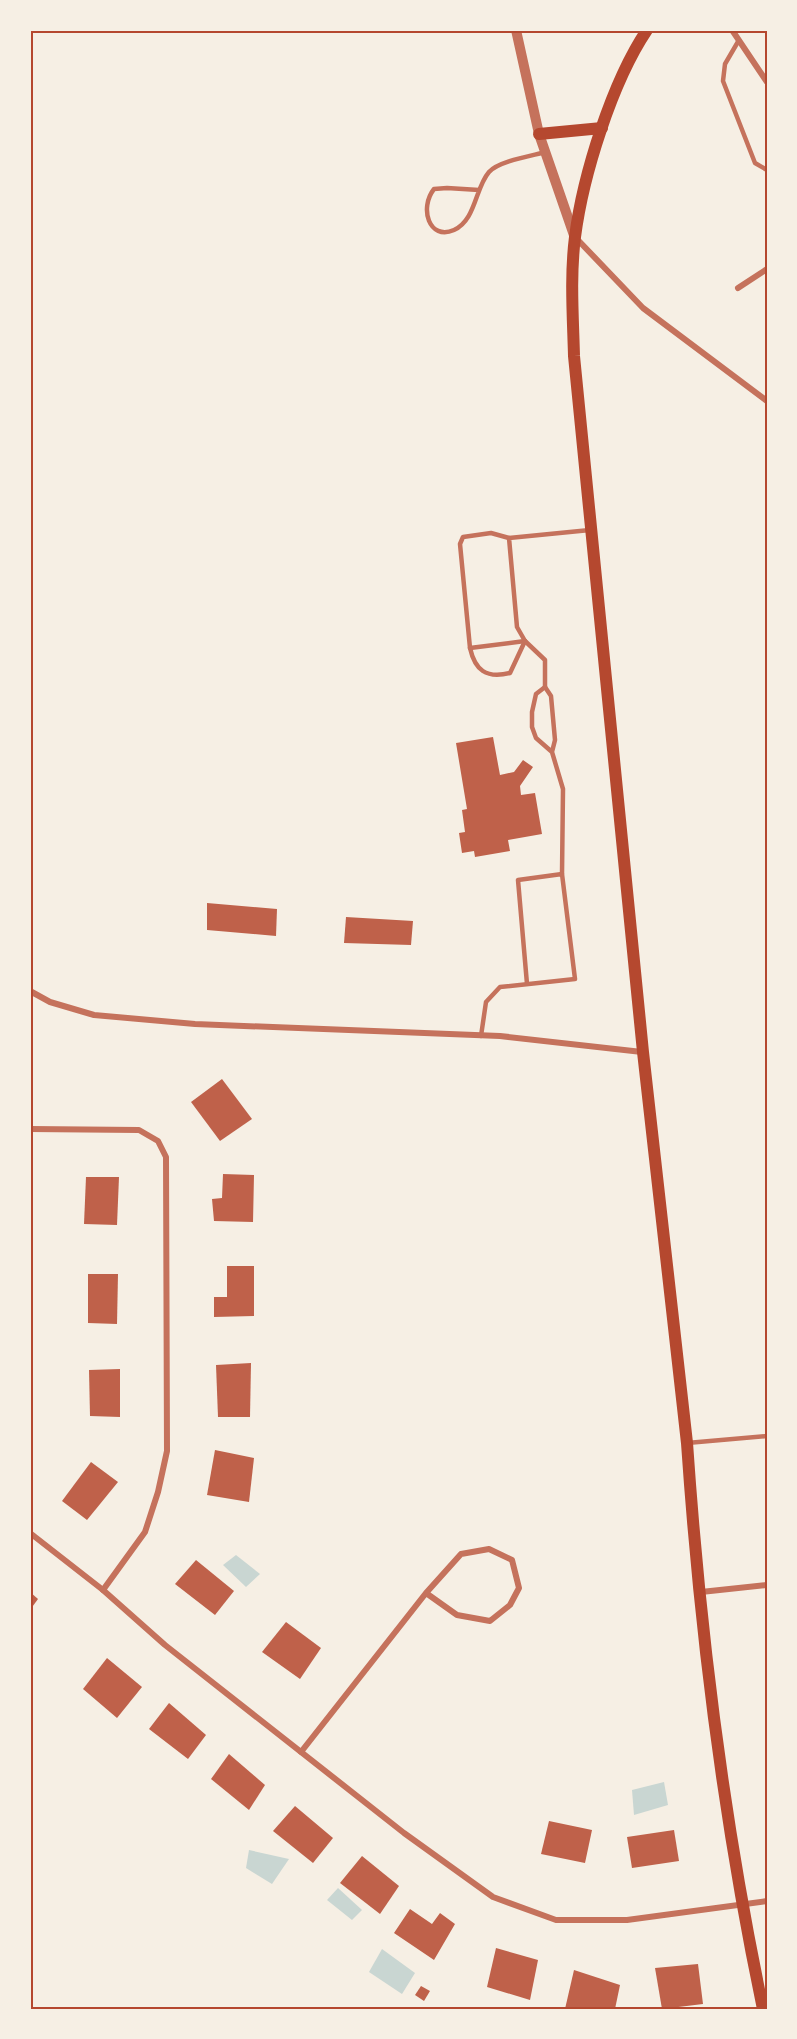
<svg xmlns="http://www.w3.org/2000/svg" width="797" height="2039" font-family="Roboto,sans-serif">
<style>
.water{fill:#c9d6d2}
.building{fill:#bf614a}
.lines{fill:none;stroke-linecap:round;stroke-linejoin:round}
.service{stroke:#c5725c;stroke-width:4.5}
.minor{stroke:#c5725c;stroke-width:6}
.tertiary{stroke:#c5725c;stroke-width:10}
.secondary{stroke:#b5482f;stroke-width:12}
.neatline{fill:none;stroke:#b5482f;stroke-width:2}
</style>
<rect width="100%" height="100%" fill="#f6efe4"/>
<g class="water">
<polygon points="236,1555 260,1574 246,1587 223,1565"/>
<polygon points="664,1782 668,1805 634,1815 632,1790"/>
<polygon points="249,1850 289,1859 272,1884 246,1868"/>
<polygon points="338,1888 362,1910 352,1920 327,1900"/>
<polygon points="382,1949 415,1973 402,1994 369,1972"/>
</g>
<g class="building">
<polygon points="493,737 500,775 514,772 523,760 533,767 520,786 521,795 535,793 542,834 508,840 510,851 475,857 474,851 462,853 459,833 465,832 462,810 467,809 456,743"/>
<polygon points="207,903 277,909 276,936 207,930"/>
<polygon points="346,917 413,921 411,945 344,943"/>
<polygon points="222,1079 252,1119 220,1141 191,1102"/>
<polygon points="223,1174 254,1175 253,1222 214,1221 212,1199 222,1198"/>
<polygon points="86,1177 119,1177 117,1225 84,1224"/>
<polygon points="227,1266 254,1266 254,1316 214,1317 214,1297 227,1297"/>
<polygon points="88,1274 118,1274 117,1324 88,1323"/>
<polygon points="251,1363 250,1417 218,1417 216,1365"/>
<polygon points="120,1369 120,1417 90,1416 89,1370"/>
<polygon points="215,1450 254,1458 249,1502 207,1495"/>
<polygon points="91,1462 118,1482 87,1520 62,1501"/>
<polygon points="196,1560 234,1591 215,1615 175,1584"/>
<polygon points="30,1592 38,1599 30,1610"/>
<polygon points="286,1622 321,1648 300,1679 262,1652"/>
<polygon points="107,1658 142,1687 117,1718 83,1689"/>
<polygon points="169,1703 206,1735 188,1759 149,1729"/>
<polygon points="229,1754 265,1785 249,1810 211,1779"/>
<polygon points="295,1806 333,1838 313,1863 273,1831"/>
<polygon points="549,1821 592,1830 585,1863 541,1854"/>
<polygon points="674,1830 679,1861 632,1868 627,1837"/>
<polygon points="362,1856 399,1886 380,1914 340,1883"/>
<polygon points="410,1909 432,1924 440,1913 455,1924 434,1960 394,1933"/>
<polygon points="496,1948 538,1960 530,2000 487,1987"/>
<polygon points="698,1964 703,2004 662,2009 655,1968"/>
<polygon points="574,1970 620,1985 615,2009 565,2009"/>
<polygon points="421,1986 430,1991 424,2001 415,1995"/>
</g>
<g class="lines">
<g class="service">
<polyline points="739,40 725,64 723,81 755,163 767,170"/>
<path d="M479 190 447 188 434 189C419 208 429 241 454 230 476 220 475 188 489 172 499 161 531 156 546 152"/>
<polyline points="509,538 491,533 463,537 460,544 470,648 525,641"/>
<path d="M470 648C475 670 486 679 510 673L525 641"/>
<polyline points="545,687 545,660 525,641 517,627 509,538 590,530"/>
<polyline points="552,752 536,738 532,727 532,712 536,694 545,687 551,696 555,740 552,752 563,789 562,874"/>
<polyline points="481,1036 486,1002 500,987 575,979 562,874 518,880 527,984"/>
<polyline points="687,1443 767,1436"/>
</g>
<g class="minor">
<polyline points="732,30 767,82"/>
<polyline points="576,238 643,308 767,401"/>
<polyline points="738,288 767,269"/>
<polyline points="30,991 50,1002 94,1015 195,1024 500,1036 642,1052"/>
<polyline points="30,1129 139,1130 158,1141 166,1157 167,1451 158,1492 145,1532 103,1590"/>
<polyline points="30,1533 103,1590 165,1645 404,1833 493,1897 556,1920 627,1920 767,1901"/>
<polyline points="701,1592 767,1585"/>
<polyline points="301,1752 426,1593 461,1554 489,1549 512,1560 519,1588 510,1605 490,1621 457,1615 426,1593"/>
</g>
<polyline class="tertiary" points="516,30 539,134 575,238"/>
<g class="secondary">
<path d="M647 30C612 82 583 175 575 237 570 276 573 317 574 356L643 1052 687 1443C700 1633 724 1823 763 2009"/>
<polyline points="539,134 602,128"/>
</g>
</g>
<rect width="797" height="2039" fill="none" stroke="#f6efe4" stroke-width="63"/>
<rect x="32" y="32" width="734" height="1976" class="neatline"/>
</svg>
